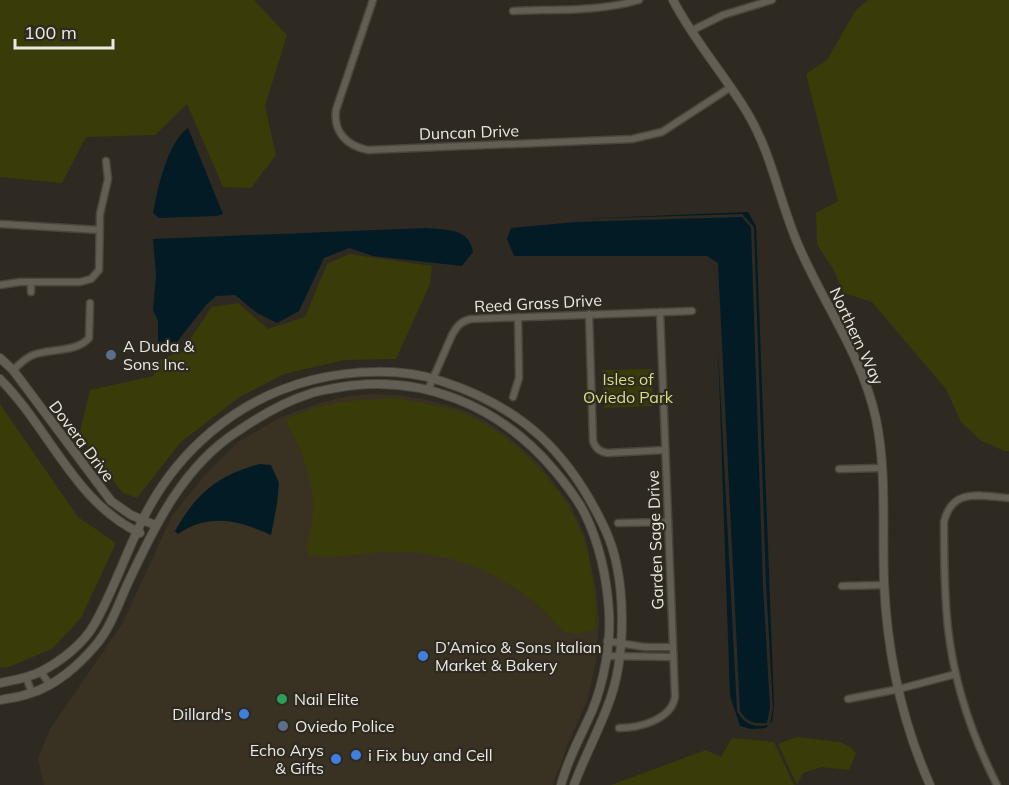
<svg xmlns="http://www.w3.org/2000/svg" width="1009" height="785" font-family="Mulish,sans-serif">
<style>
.built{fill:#393122}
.green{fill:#393b09}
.water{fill:#031b25}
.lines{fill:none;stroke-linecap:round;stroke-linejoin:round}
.minor-casing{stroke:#4a463e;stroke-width:9}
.tertiary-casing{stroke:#4a463e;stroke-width:10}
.minor{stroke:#635e54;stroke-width:6}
.tertiary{stroke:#635e54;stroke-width:8}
.service-dot{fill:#5c6f8a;stroke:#2e2a21;stroke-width:2}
.shop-dot{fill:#3f7fe0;stroke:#2e2a21;stroke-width:2}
.leisure-dot{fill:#2e9e5b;stroke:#2e2a21;stroke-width:2}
.labels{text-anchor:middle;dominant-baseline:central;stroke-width:4.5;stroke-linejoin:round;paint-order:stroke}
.street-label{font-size:16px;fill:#ece9e3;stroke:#2e2a21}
.poi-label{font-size:16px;fill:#ece9e3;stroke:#2e2a21;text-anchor:start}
.park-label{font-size:16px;fill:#d8df7f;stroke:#2e2a21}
</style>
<rect width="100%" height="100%" fill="#2e2a21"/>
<polygon class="built" points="374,394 396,395 424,399 466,411 484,420 509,437 540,465 570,504 585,536 596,589 599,620 596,661 587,701 568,744 553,785 44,785 38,758 50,729 122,624 172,516 204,476 238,442 281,417 320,403 349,396"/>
<g class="green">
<polygon points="0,0 254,0 287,35 265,106 276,155 251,188 223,187 187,104 155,135 86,137 62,183 0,177"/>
<polygon points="868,0 1009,0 1009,451 1004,451 980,440 961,422 946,389 872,302 844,293 833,269 817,244 816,213 838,201 806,74 827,60 856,10"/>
<polygon points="349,254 432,266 430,284 396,359 344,360 284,374 238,398 180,443 137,498 123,493 96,460 80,432 90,390 153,376 159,360 182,351 212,307 238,303 268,329 305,317 327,264"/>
<polygon points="652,369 653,406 604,408 602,370"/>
<path d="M395 398C423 403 458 408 483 423 526 448 564 489 582 535 589 551 591 568 593 585 595 601 598 614 595 630L581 633H565C553 622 543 608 529 598 488 567 439 550 387 552 358 553 339 560 309 555L307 549C320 495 310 467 285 419L321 406 349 401Z"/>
<polygon points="0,404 78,517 116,543 81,618 52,649 9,667 0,668"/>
<polygon points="797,737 840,742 850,747 856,753 849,770 821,767 803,773 797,785 778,744"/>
<polygon points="732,738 774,742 794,785 611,785 706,750 721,757"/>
</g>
<g class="water">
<path d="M188 128 223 214 216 216 159 218 153 213C157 190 168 141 188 128Z"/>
<polygon points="748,212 756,226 774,706 772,722 770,724 773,708 766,585 754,227 742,214 578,219"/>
<path d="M742 217 751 228 763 585 770 708 767 723C754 724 747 722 740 711L718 263 707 256H514L507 239 511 228 576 222Z"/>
<path d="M425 228C445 230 469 227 473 252L462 266 373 256 349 248 324 258 299 311 277 323 257 313 235 295 216 296 206 305 169 352 158 345V321L153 310 156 275 153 239Z"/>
<path d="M718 347 737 711C744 724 754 728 769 725L766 728 751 729 740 726 730 696Z"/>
<path d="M260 464 271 465 279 483 277 504 271 535C240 521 210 512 178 534L175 531C196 494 218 475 260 464Z"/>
</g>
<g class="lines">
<defs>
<g id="minor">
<path d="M373 0 336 110C333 132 347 146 368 150L632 139 662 132 731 87"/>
<path d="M513 11C554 9 599 12 639 0"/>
<polyline points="691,31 723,15 772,0"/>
<polyline points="0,224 99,230"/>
<polyline points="31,282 31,292"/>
<polyline points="0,285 20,282 80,282 91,279 99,270 100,214 108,179 106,161"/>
<path d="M589 314 593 441C596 449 599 451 607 453L665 450"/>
<path d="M13 370C19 365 25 358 33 355 50 348 76 353 89 338L90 303"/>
<path d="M428 390 452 335C457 326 461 321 471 319L692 311"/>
<polyline points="513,397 519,378 518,317"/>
<polyline points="839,469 882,468"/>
<polyline points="618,523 668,522"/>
<polyline points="842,586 884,585"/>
<polyline points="607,641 644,647 673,647"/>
<polyline points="606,656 673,657"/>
<polyline points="41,672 50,685"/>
<polyline points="26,677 32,693"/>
<polyline points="848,699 899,689 956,674"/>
<path d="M619 728C639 728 671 720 675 697L660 312"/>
<path d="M997 785C972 736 954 683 948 628 944 593 944 557 944 522 952 487 981 496 1009 498"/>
</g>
<g id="tertiary">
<path d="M673 0C694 41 725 75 748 114 773 156 780 205 800 249 825 306 863 358 876 419 887 472 882 528 884 582 887 651 902 722 930 785"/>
<polyline points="0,358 13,370 111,501 131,515 155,525"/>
<path d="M0 379C49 428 75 503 140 533"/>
<path d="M0 683C14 680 29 678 42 671 61 661 83 644 94 625 113 592 125 555 142 521 176 451 237 399 312 380 352 370 402 368 441 381 522 407 569 452 605 529 627 576 627 657 608 705 598 732 584 758 574 785"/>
<path d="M0 700C10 698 21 697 31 693 55 686 79 665 95 646 110 629 118 605 127 585 154 527 183 466 238 431 260 416 284 402 309 394 317 391 326 390 335 388 420 372 499 405 554 470 565 483 577 498 585 514 599 543 607 579 609 612 611 643 604 682 592 711 581 736 568 758 561 785"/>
</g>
</defs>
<use href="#minor" class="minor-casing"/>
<use href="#tertiary" class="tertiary-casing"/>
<use href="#minor" class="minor"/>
<use href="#tertiary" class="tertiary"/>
</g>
<g class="service-dot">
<circle cx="111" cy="355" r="6"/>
<circle cx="283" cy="726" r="6"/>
</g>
<g class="shop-dot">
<circle cx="423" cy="656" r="6"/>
<circle cx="244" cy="714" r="6"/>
<circle cx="356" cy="755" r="6"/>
<circle cx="336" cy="759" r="6"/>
</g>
<circle class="leisure-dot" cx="282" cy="699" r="6"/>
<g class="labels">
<g class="street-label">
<text transform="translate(469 132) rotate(-2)">Duncan Drive</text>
<text transform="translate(538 303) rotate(-3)">Reed Grass Drive</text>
<text transform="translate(857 336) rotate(65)">Northern Way</text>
<text transform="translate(82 441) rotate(53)">Dovera Drive</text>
<text transform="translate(655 540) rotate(-92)">Garden Sage Drive</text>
</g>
<g class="poi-label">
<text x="123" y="346">A Duda &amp;<tspan x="123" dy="18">Sons Inc.</tspan></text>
<text x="435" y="647">D’Amico &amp; Sons Italian<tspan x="435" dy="18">Market &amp; Bakery</tspan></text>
<text x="294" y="699">Nail Elite</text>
<text x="232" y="714" text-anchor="end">Dillard's</text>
<text x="295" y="726">Oviedo Police</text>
<text x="324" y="750" text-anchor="end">Echo Arys<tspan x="324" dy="18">&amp; Gifts</tspan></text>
<text x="368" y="755">i Fix buy and Cell</text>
</g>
<g class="park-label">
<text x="628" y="379">Isles of<tspan x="628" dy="18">Oviedo Park</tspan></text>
</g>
</g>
<path d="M15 39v9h98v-9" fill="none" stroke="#ece9e3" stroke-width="3"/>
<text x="24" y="39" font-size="18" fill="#ece9e3" stroke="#2e2a21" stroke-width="4.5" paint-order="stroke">100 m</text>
</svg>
